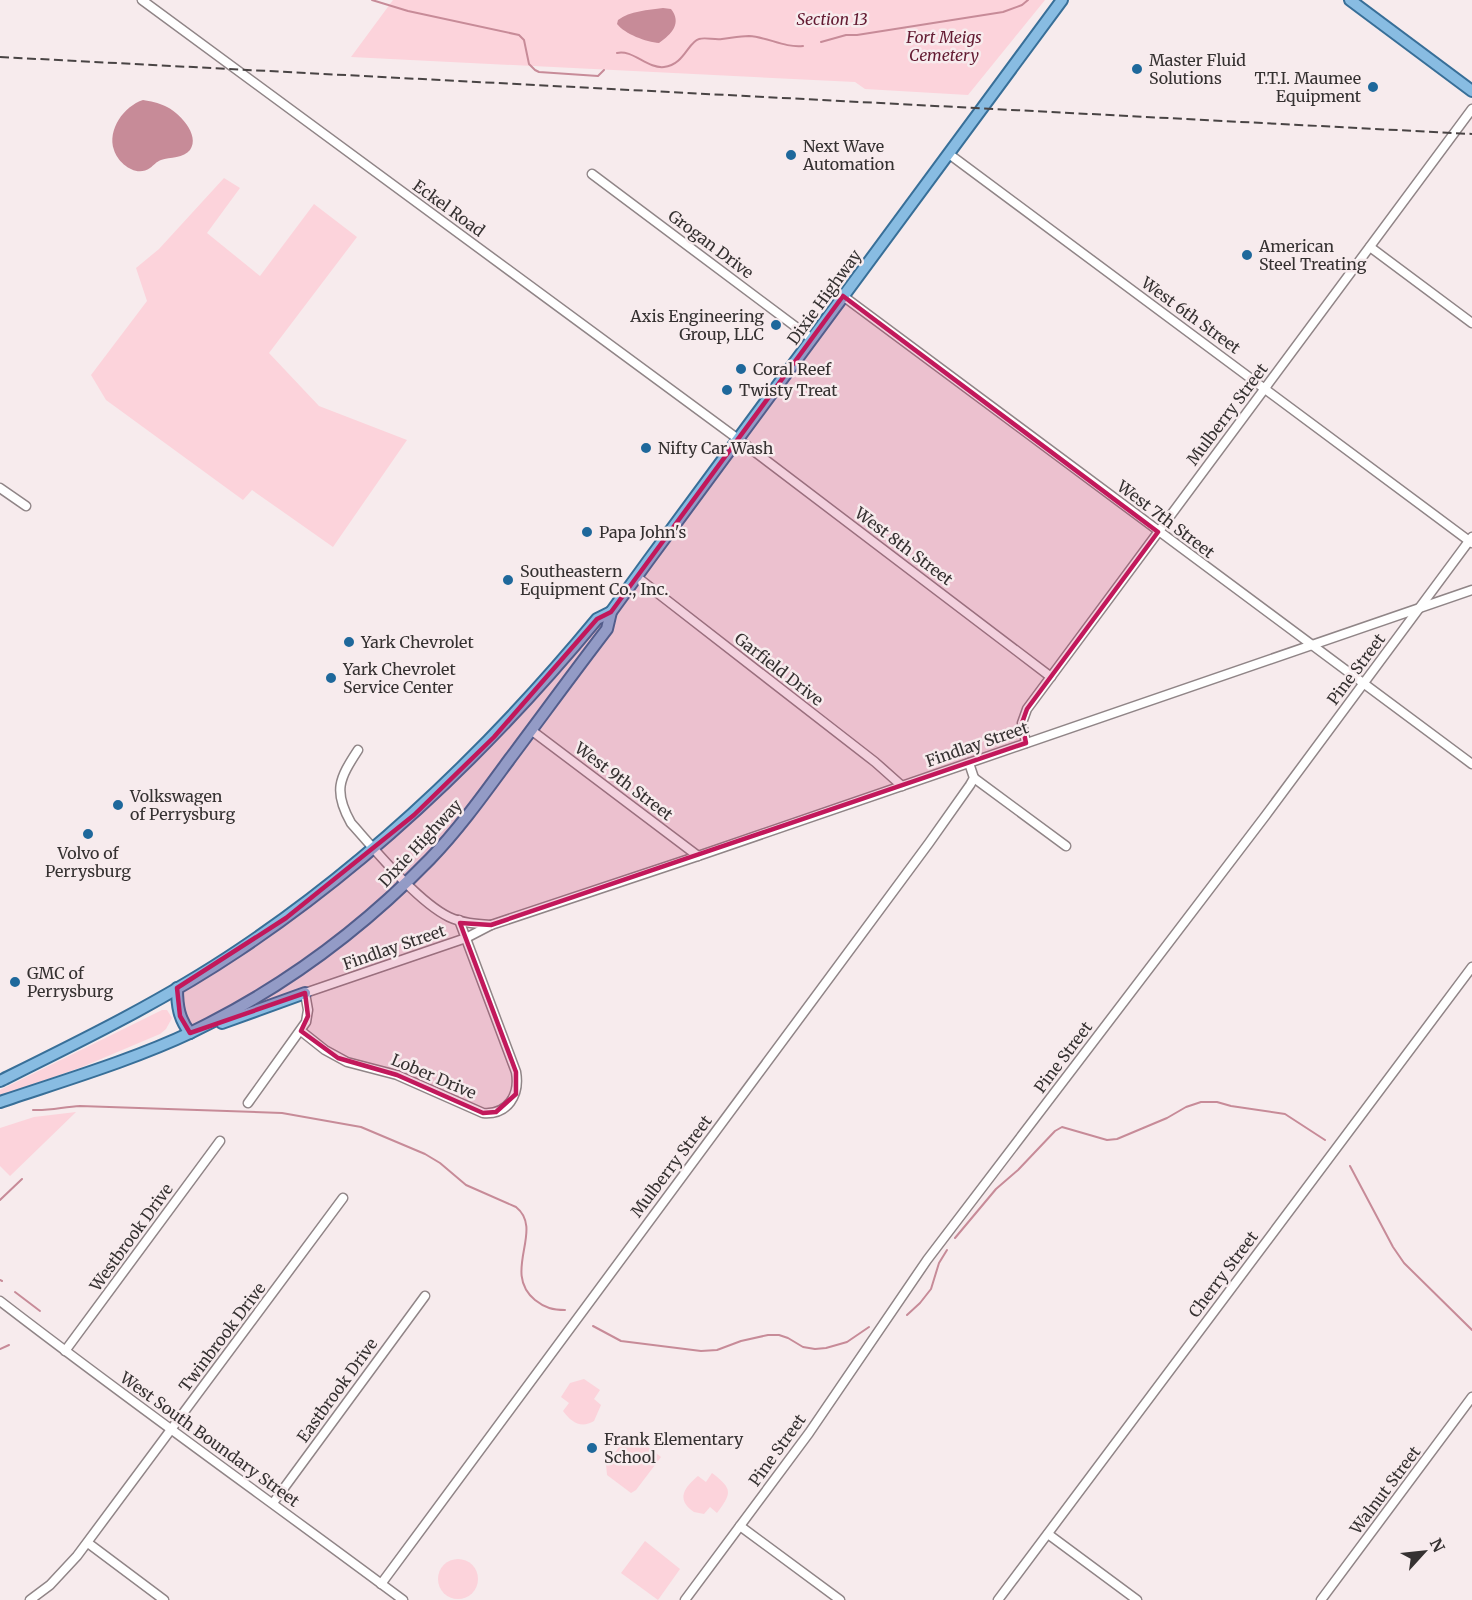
<svg xmlns="http://www.w3.org/2000/svg" width="1472" height="1600" font-family="Merriweather,serif">
<style>
.green{fill:#fcd3db}
.water{fill:#c78b98}
.lines{fill:none;stroke-linecap:round;stroke-linejoin:round}
.stream{stroke:#c78b98;stroke-width:2}
.minor-casing{stroke:#908587;stroke-width:11}
.major-casing{stroke:#386f98;stroke-width:14}
.minor{stroke:#fff;stroke-width:8}
.major{stroke:#88bce2;stroke-width:10}
.rail{stroke:#494444;stroke-width:2;stroke-dasharray:9 4.5;stroke-linecap:butt}
.marked{fill:#c2185b;fill-opacity:0.2;stroke:#c2185b;stroke-width:4.5;stroke-linejoin:round}
.poi-dot{fill:#1e689b;stroke:#f7ebed;stroke-width:2}
.labels{text-anchor:middle;dominant-baseline:central;stroke-width:5;stroke-linejoin:round;paint-order:stroke}
.park-label{font-size:16px;font-style:italic;fill:#631b32;stroke:#f7ebed}
.poi-label{font-size:16px;fill:#353131;stroke:#f7ebed;text-anchor:start}
.street-label{font-size:16px;fill:#353131;stroke:#f7ebed}
</style>
<rect width="100%" height="100%" fill="#f7ebed"/>
<g class="green">
<polygon points="393,0 1045,0 968,95 865,89 855,82 351,57"/>
<polygon points="224,178 240,188 207,233 260,276 314,204 357,237 269,353 319,406 407,440 333,547 252,490 243,500 106,400 91,375 147,301 136,268 159,249"/>
<polygon points="162,1010 167,1010 172,1018 166,1029 160,1034 82,1067 0,1096 0,1090"/>
<polygon points="76,1112 10,1176 0,1166 0,1128 34,1117"/>
<path d="M584 1379 600 1390 594 1399 601 1405 594 1421C581 1429 571 1422 563 1411L569 1403 561 1397 570 1383Z"/>
<polygon points="630,1433 661,1457 636,1490 631,1493 607,1475 606,1464"/>
<path d="M712 1473C733 1489 732 1493 717 1513L710 1507 704 1514 694 1512C675 1499 685 1487 698 1476L706 1482Z"/>
<polygon points="645,1541 680,1569 658,1600 621,1573"/>
<circle cx="458" cy="1579" r="20"/>
</g>
<g class="water">
<path d="M663 8 671 9C682 23 672 34 659 43 646 42 625 34 617 24L618 20C630 11 648 10 663 8Z"/>
<path d="M143 100C150 101 159 103 165 106 178 111 201 135 190 150 184 158 170 157 161 160 156 162 154 165 150 168 136 178 118 163 114 150 107 130 124 106 143 100Z"/>
</g>
<g class="lines">
<g class="stream">
<polyline points="372,0 408,11 519,35 524,40 529,64 535,70 539,72 598,76 604,70"/>
<polyline points="821,42 846,35 857,35 1003,12 1022,5 1028,0"/>
<path d="M617 53C632 49 648 69 664 67 684 65 688 42 699 39 705 37 714 40 722 39 731 38 740 36 749 36 768 37 784 48 803 46"/>
<path d="M33 1110C49 1111 63 1107 80 1106L282 1113 361 1127 425 1154 440 1163 466 1185 516 1207C545 1230 501 1272 535 1300 545 1308 553 1310 565 1310"/>
<polyline points="1350,1166 1393,1247 1404,1263 1472,1330"/>
<polyline points="0,1200 22,1179"/>
<polyline points="955,1238 996,1189 1018,1170 1055,1131 1062,1127 1107,1140 1117,1139 1167,1118 1186,1107 1201,1102 1217,1102 1231,1106 1285,1114 1325,1140"/>
<polyline points="0,1280 2,1281"/>
<polyline points="15,1292 40,1311"/>
<polyline points="907,1315 920,1303 931,1289 939,1263 947,1250"/>
<polyline points="593,1326 621,1341 701,1351 717,1350 741,1341 768,1335 779,1335 788,1338 803,1347 815,1349 826,1348 847,1342 869,1327"/>
<polyline points="0,1349 9,1345"/>
</g>
<defs>
<g id="minor">
<polyline points="142,0 738,439 1051,677"/>
<polyline points="949,154 1472,543"/>
<polyline points="592,174 812,339"/>
<polyline points="1370,247 1472,323"/>
<polyline points="843,296 1472,764"/>
<polyline points="0,488 26,506"/>
<polyline points="637,577 875,762 902,786"/>
<polyline points="531,730 698,856"/>
<polyline points="1026,743 1022,723 1027,709 1472,109"/>
<path d="M358 750C339 779 333 791 351 823 375 850 418 902 449 917 462 923 477 924 491 925"/>
<polyline points="974,778 1066,846"/>
<path d="M301 1031 325 1050 347 1062 397 1075 483 1113C508 1115 520 1095 516 1072L459 920"/>
<polyline points="248,1103 306,1022 308,1010 305,993 466,938 491,925 698,856 1472,590"/>
<path d="M0 1301C132 1403 269 1500 403 1600"/>
<polyline points="65,1351 220,1141"/>
<polyline points="273,1503 425,1296"/>
<polyline points="740,1526 840,1600"/>
<polyline points="1048,1534 1137,1600"/>
<polyline points="88,1543 164,1600"/>
<polyline points="381,1584 929,843 970,785 974,778 969,763"/>
<polyline points="30,1600 50,1585 77,1556 343,1198"/>
<polyline points="685,1600 809,1433 927,1260 1266,815 1472,537"/>
<polyline points="998,1600 1472,967"/>
<polyline points="1321,1600 1472,1397"/>
</g>
<g id="major">
<polyline points="1350,0 1472,91"/>
<path d="M177 988C177 1006 179 1019 190 1033"/>
<polyline points="222,1023 305,993"/>
<path d="M0 1081C81 1041 163 1001 239 950 375 859 492 746 597 619L611 612"/>
<path d="M0 1102C62 1081 133 1060 192 1032 281 989 361 930 430 859 459 829 484 794 509 760 542 716 574 672 607 629L611 612 648 561 1062 0"/>
</g>
</defs>
<use href="#minor" class="minor-casing"/>
<use href="#major" class="major-casing"/>
<use href="#minor" class="minor"/>
<use href="#major" class="major"/>
<polyline class="rail" points="0,57 1472,134"/>
</g>
<path class="marked" d="M843 296 1158 532 1027 709 1022 723 1026 743 491 925 460 923 516 1072V1094L496 1112 483 1113 397 1075 338 1058 301 1031 308 1016 305 993 190 1033 180 1016 177 988 286 918 414 815 494 737 597 619 611 612Z"/>
<g class="poi-dot">
<circle cx="1137" cy="69" r="6"/>
<circle cx="1373" cy="87" r="6"/>
<circle cx="791" cy="155" r="6"/>
<circle cx="1247" cy="255" r="6"/>
<circle cx="776" cy="325" r="6"/>
<circle cx="741" cy="369" r="6"/>
<circle cx="727" cy="390" r="6"/>
<circle cx="646" cy="448" r="6"/>
<circle cx="587" cy="532" r="6"/>
<circle cx="508" cy="580" r="6"/>
<circle cx="349" cy="642" r="6"/>
<circle cx="331" cy="678" r="6"/>
<circle cx="118" cy="805" r="6"/>
<circle cx="88" cy="834" r="6"/>
<circle cx="15" cy="982" r="6"/>
<circle cx="592" cy="1448" r="6"/>
</g>
<g class="labels">
<g class="park-label">
<text x="832" y="19">Section 13</text>
<text x="944" y="37">Fort Meigs<tspan x="944" dy="18">Cemetery</tspan></text>
</g>
<g class="poi-label">
<text x="1149" y="60">Master Fluid<tspan x="1149" dy="18">Solutions</tspan></text>
<text x="1361" y="78" text-anchor="end">T.T.I. Maumee<tspan x="1361" dy="18">Equipment</tspan></text>
<text x="803" y="146">Next Wave<tspan x="803" dy="18">Automation</tspan></text>
<text x="1259" y="246">American<tspan x="1259" dy="18">Steel Treating</tspan></text>
<text x="764" y="316" text-anchor="end">Axis Engineering<tspan x="764" dy="18">Group, LLC</tspan></text>
<text x="753" y="369">Coral Reef</text>
<text x="739" y="390">Twisty Treat</text>
<text x="658" y="448">Nifty Car Wash</text>
<text x="599" y="532">Papa John's</text>
<text x="520" y="571">Southeastern<tspan x="520" dy="18">Equipment Co., Inc.</tspan></text>
<text x="361" y="642">Yark Chevrolet</text>
<text x="343" y="669">Yark Chevrolet<tspan x="343" dy="18">Service Center</tspan></text>
<text x="130" y="796">Volkswagen<tspan x="130" dy="18">of Perrysburg</tspan></text>
<text x="88" y="853" text-anchor="middle">Volvo of<tspan x="88" dy="18">Perrysburg</tspan></text>
<text x="27" y="973">GMC of<tspan x="27" dy="18">Perrysburg</tspan></text>
<text x="604" y="1439">Frank Elementary<tspan x="604" dy="18">School</tspan></text>
</g>
<g class="street-label">
<text transform="translate(449 208) rotate(36)">Eckel Road</text>
<text transform="translate(711 244) rotate(37)">Grogan Drive</text>
<text transform="translate(824 297) rotate(-54)">Dixie Highway</text>
<text transform="translate(1191 315) rotate(36)">West 6th Street</text>
<text transform="translate(1227 414) rotate(-53)">Mulberry Street</text>
<text transform="translate(1166 519) rotate(37)">West 7th Street</text>
<text transform="translate(904 546) rotate(37)">West 8th Street</text>
<text transform="translate(779 669) rotate(38)">Garfield Drive</text>
<text transform="translate(1356 669) rotate(-53)">Pine Street</text>
<text transform="translate(977 744) rotate(-19)">Findlay Street</text>
<text transform="translate(624 781) rotate(37)">West 9th Street</text>
<text transform="translate(420 843) rotate(-47)">Dixie Highway</text>
<text transform="translate(394 947) rotate(-19)">Findlay Street</text>
<text transform="translate(1063 1057) rotate(-53)">Pine Street</text>
<text transform="translate(434 1076) rotate(23)">Lober Drive</text>
<text transform="translate(671 1166) rotate(-53)">Mulberry Street</text>
<text transform="translate(131 1237) rotate(-54)">Westbrook Drive</text>
<text transform="translate(1223 1274) rotate(-53)">Cherry Street</text>
<text transform="translate(222 1337) rotate(-53)">Twinbrook Drive</text>
<text transform="translate(337 1390) rotate(-54)">Eastbrook Drive</text>
<text transform="translate(210 1439) rotate(36)">West South Boundary Street</text>
<text transform="translate(777 1450) rotate(-54)">Pine Street</text>
<text transform="translate(1385 1490) rotate(-53)">Walnut Street</text>
</g>
</g>
<g transform="translate(1424 1552) rotate(63)" stroke="#f7ebed" stroke-width="4.5" paint-order="stroke">
<path d="M0-4.5L10 22L0 15L-10 22Z" fill="#353131"/>
<text y="-9" font-size="16" font-weight="bold" text-anchor="middle" fill="#353131">N</text>
</g>
</svg>
